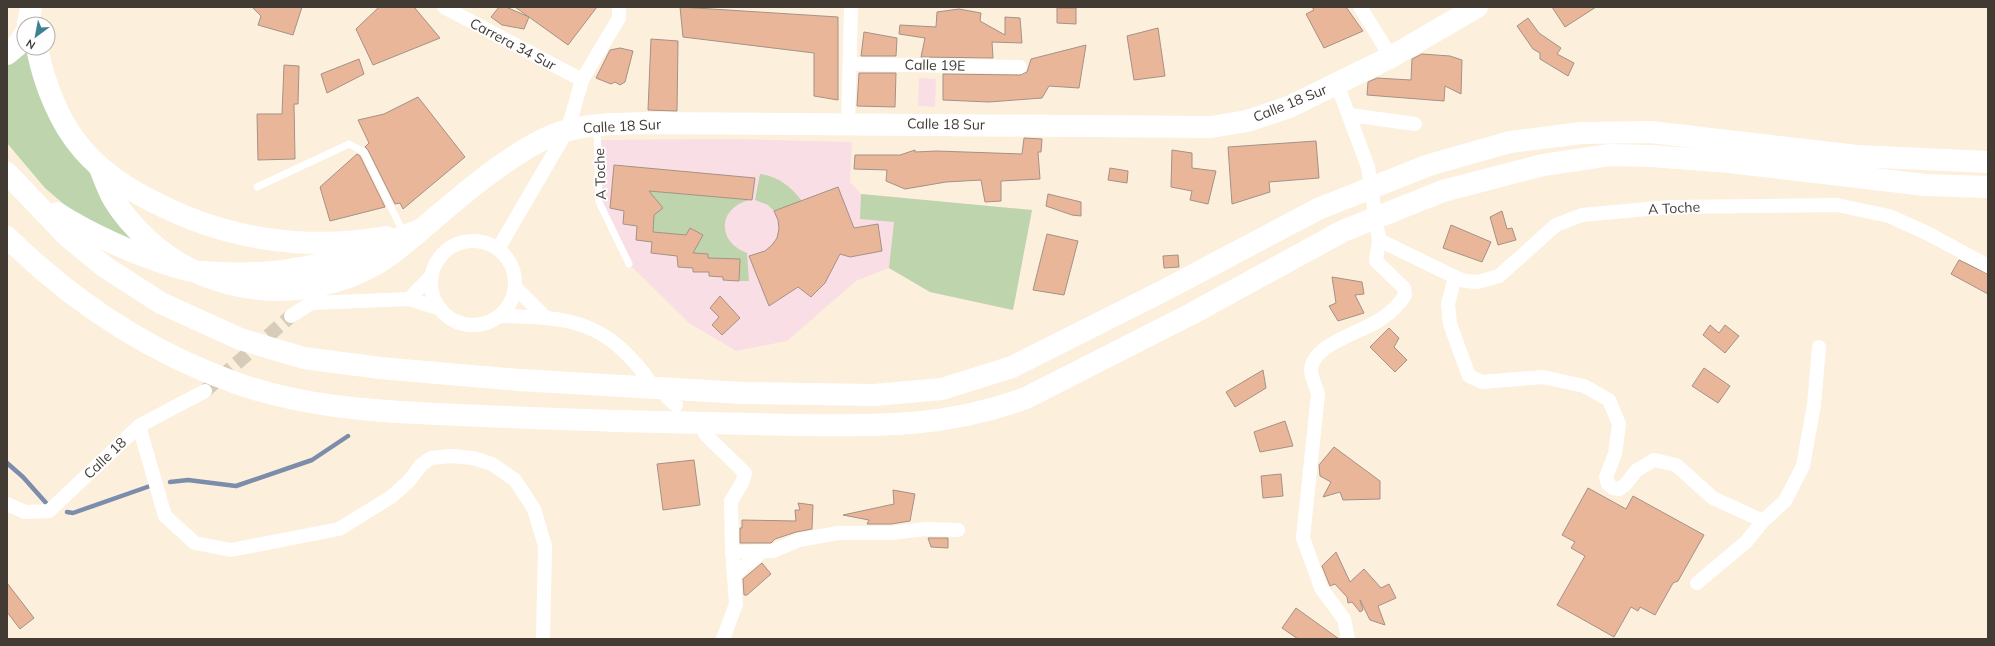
<svg xmlns="http://www.w3.org/2000/svg" width="1995" height="646" font-family="Mulish,sans-serif">
<style>
.education{fill:#f9dfe5}
.green{fill:#bdd4ac}
.lines{fill:none;stroke-linecap:round;stroke-linejoin:round}
.stream{stroke:#7c8dab;stroke-width:4.5}
.building{fill:#eab699;stroke:#a59187}
.street-tunnel{stroke:#d7cbba;stroke-width:14;stroke-dasharray:14 7;stroke-linecap:butt}
.lane{stroke:#fff;stroke-width:7}
.street{stroke:#fff;stroke-width:14}
.primary{stroke:#fff;stroke-width:22}
.highway{stroke:#fff;stroke-width:22}
.labels{text-anchor:middle;dominant-baseline:central;stroke-width:4;stroke-linejoin:round;paint-order:stroke}
.street-label{font-size:14px;fill:#413b34;stroke:#fefefe}
</style>
<rect width="100%" height="100%" fill="#fcefdc"/>
<g class="education">
<polygon points="919,78 936,79 935,107 918,106"/>
<polygon points="731,139 852,142 850,182 861,194 1032,210 1013,310 930,292 889,268 856,281 787,341 736,351 689,323 629,264 599,202 599,140"/>
</g>
<g class="green">
<polygon points="25,48 37,66 152,250 73,212 45,188 7,143 7,65"/>
<path d="M760 174C779 177 790 186 802 201L774 211 768 205 755 200Z"/>
<path d="M626 189 750 200C718 207 716 242 747 253L749 281H739L740 263 723 258H708V254C694 253 681 258 667 255L669 234 653 232 654 221 637 220Z"/>
<polygon points="861,194 1032,210 1013,310 930,292 889,268 894,222 860,219"/>
</g>
<g class="lines">
<g class="stream">
<polyline points="7,463 23,477 47,504"/>
<polyline points="170,482 188,480 236,486 312,460 348,436"/>
<polyline points="67,512 73,513 150,486"/>
</g>
</g>
<g class="building">
<polygon points="252,7 302,7 293,35 258,25 261,16"/>
<polygon points="379,7 414,7 440,38 373,65 356,29"/>
<polygon points="499,7 506,7 529,17 524,29 502,25 491,17"/>
<polygon points="515,7 597,7 568,45"/>
<polygon points="680,7 838,17 838,100 814,96 814,53 683,37"/>
<polygon points="1312,7 1346,7 1363,31 1324,48 1306,14 1314,10"/>
<polygon points="1552,7 1596,7 1565,27"/>
<polygon points="1057,8 1076,8 1076,24 1057,23"/>
<polygon points="959,9 981,13 980,21 1005,35 1005,17 1020,18 1022,43 992,42 993,58 921,57 925,38 899,34 900,25 936,27 937,12"/>
<polygon points="1528,18 1539,33 1561,48 1557,54 1574,63 1568,76 1540,59 1540,53 1533,49 1517,26"/>
<polygon points="1158,28 1165,76 1134,80 1127,36"/>
<polygon points="864,32 897,38 896,56 861,56"/>
<polygon points="651,39 678,41 677,111 648,110"/>
<polygon points="1086,45 1079,88 1049,86 1042,98 989,102 943,100 943,74 1020,75 1027,72 1031,59"/>
<polygon points="620,48 633,51 625,82 620,85 615,82 611,84 596,78 610,50"/>
<polygon points="1422,54 1450,56 1462,60 1461,94 1445,86 1444,101 1367,95 1368,82 1377,78 1411,80 1412,59"/>
<polygon points="359,59 364,74 327,93 321,74"/>
<polygon points="284,65 299,66 298,104 294,104 295,159 258,160 257,114 282,114"/>
<polygon points="859,73 896,73 895,107 857,106"/>
<polygon points="418,97 465,157 403,209 400,203 395,204 368,150 365,147 369,143 358,120 384,114"/>
<polygon points="1024,138 1042,139 1041,152 1038,152 1040,179 1001,181 1001,201 985,202 981,180 946,182 905,189 886,181 887,170 854,169 855,155 900,155 915,150 915,152 937,151 1022,154"/>
<polygon points="1316,141 1319,178 1269,182 1270,192 1232,204 1228,147"/>
<polygon points="1172,150 1192,153 1192,168 1216,171 1208,204 1190,200 1192,191 1171,187"/>
<polygon points="357,154 360,156 385,207 330,221 320,187"/>
<polygon points="614,165 755,178 752,200 649,191 663,208 654,215 653,232 686,235 690,228 703,235 693,253 708,254 708,258 740,259 739,281 723,280 723,277 709,276 709,272 693,272 693,268 678,267 677,256 651,253 652,242 636,240 637,226 623,224 624,211 610,208"/>
<polygon points="1110,168 1128,171 1127,183 1108,180"/>
<polygon points="838,187 854,228 878,224 882,251 850,257 840,254 825,283 811,297 798,287 769,306 749,256 765,251 772,245 777,238 779,229 778,220 774,211"/>
<polygon points="1048,194 1081,202 1081,216 1072,215 1046,206"/>
<polygon points="1502,211 1507,229 1512,228 1516,240 1498,245 1490,217"/>
<polygon points="1451,225 1491,242 1482,262 1443,248"/>
<polygon points="1047,234 1078,241 1064,295 1033,290"/>
<polygon points="1178,255 1179,267 1164,268 1163,256"/>
<polygon points="1959,260 1988,274 1988,294 1951,274"/>
<polygon points="1332,277 1362,282 1364,294 1355,295 1364,313 1338,321 1329,306 1336,303"/>
<polygon points="720,296 740,318 722,335 712,325 719,317 710,308"/>
<polygon points="1710,325 1719,333 1725,325 1739,336 1725,353 1703,335"/>
<polygon points="1389,328 1399,338 1394,347 1407,360 1395,372 1370,347"/>
<polygon points="1704,368 1730,386 1718,403 1692,386"/>
<polygon points="1263,370 1266,388 1235,407 1226,392"/>
<polygon points="1285,421 1293,446 1260,452 1254,432"/>
<polygon points="1334,447 1380,481 1380,499 1343,500 1340,492 1323,497 1331,482 1320,476 1319,465"/>
<polygon points="694,460 700,505 663,510 657,464"/>
<polygon points="1281,474 1283,496 1263,498 1261,476"/>
<polygon points="1588,488 1626,509 1633,496 1704,535 1678,581 1673,583 1655,615 1640,607 1638,611 1631,607 1614,637 1557,605 1585,556 1571,548 1575,542 1562,535"/>
<polygon points="893,490 915,494 910,521 891,524 867,524 869,520 843,515 894,504"/>
<polygon points="798,503 813,505 812,529 796,532 775,539 771,543 740,543 740,528 742,528 742,520 796,521 795,510 800,510"/>
<polygon points="928,538 948,538 948,548 931,547"/>
<polygon points="1336,552 1350,582 1364,569 1381,588 1389,584 1396,598 1378,606 1385,625 1370,620 1360,600 1363,610 1360,612 1352,602 1348,603 1347,597 1335,584 1330,586 1322,566"/>
<polygon points="762,563 771,574 747,595 744,595 743,579"/>
<polygon points="7,583 34,618 20,629 7,612"/>
<polygon points="1296,608 1339,639 1298,639 1282,628"/>
</g>
<g class="lines">
<polyline class="street-tunnel" points="205,391 291,316"/>
<g class="lane">
<polyline points="597,128 599,202 629,264"/>
<polyline points="257,187 349,144 364,152 404,234"/>
</g>
<g class="street">
<polyline points="444,7 582,80"/>
<polyline points="1360,7 1391,57"/>
<polyline points="850,64 1020,67"/>
<path d="M1337 84 1368 167 1379 240 1376 261 1404 288 1405 295C1400 304 1390 313 1381 319 1362 333 1313 343 1311 370 1311 377 1316 387 1318 394L1303 538 1321 588 1344 619 1348 639"/>
<polyline points="1350,115 1415,124"/>
<polyline points="848,123 851,7"/>
<polyline points="1379,240 1455,277 1465,281 1478,282 1499,276 1556,225 1582,215 1669,207 1837,205 1889,216 1927,233 1988,266"/>
<circle cx="473" cy="283" r="42"/>
<polyline points="498,249 568,129 582,80 619,18 619,7"/>
<polyline points="1455,277 1448,304 1450,324 1469,376 1482,382 1543,377 1584,386 1609,400 1619,424 1615,454 1606,477 1608,484 1613,488 1619,489 1625,485 1637,470 1654,460 1676,465 1713,498 1763,521"/>
<polyline points="515,287 544,316"/>
<polyline points="409,299 432,275"/>
<polyline points="312,303 409,299 441,309"/>
<polyline points="291,316 319,298"/>
<path d="M500 316C570 317 604 320 648 379"/>
<polyline points="667,397 676,405"/>
<polyline points="139,426 165,516 195,543 231,550 339,529 391,497 409,481 421,465 431,458 451,456 473,458 492,464 515,480 534,509 545,546 543,639"/>
<polyline points="705,434 745,473 742,483 731,501 732,549 736,604 723,639"/>
<polyline points="7,504 25,512 49,511 139,426 205,391"/>
<polyline points="732,552 773,551 799,540 838,533 891,533 926,529 958,530"/>
<polyline points="734,575 762,552"/>
<polyline points="1697,583 1746,542 1763,521 1785,501 1803,466 1814,405 1819,347"/>
</g>
<g class="primary">
<path d="M37 48C44 83 59 123 83 150 103 173 129 190 156 203 228 240 307 251 386 237"/>
<path d="M100 168C104 178 108 190 114 200 123 215 136 229 148 240 211 297 304 306 378 263 396 252 413 237 429 223 463 194 503 160 542 140 575 123 612 124 648 123L1211 127 1247 121 1289 107 1391 57 1477 7"/>
</g>
<g class="highway">
<polyline points="28,24 31,7"/>
<polyline points="7,54 19,44 24,35"/>
<polyline points="7,173 67,236 105,267 161,303 240,339 304,358 380,368 519,380 743,393 874,395 942,389 1012,367 1165,290 1318,209 1429,165 1510,142 1582,133 1651,132 1857,156 1988,162"/>
<path d="M57 213C92 235 130 252 170 265 177 267 185 270 193 271 203 273 213 272 223 273 294 277 355 257 420 230"/>
<path d="M7 237C73 302 149 352 236 383 301 406 369 411 438 414 497 417 556 419 615 421 676 422 737 424 798 425 880 426 947 427 1026 398L1193 313 1343 231 1443 191 1543 165 1610 155 1651 156 1730 162 1925 185 1988 187"/>
</g>
</g>
<g class="labels">
<g class="street-label">
<text transform="translate(513 44) rotate(28)">Carrera 34 Sur</text>
<text transform="translate(935 65) rotate(1)">Calle 19E</text>
<text transform="translate(1290 103) rotate(-22)">Calle 18 Sur</text>
<text transform="translate(946 124) rotate(1)">Calle 18 Sur</text>
<text transform="translate(622 126) rotate(-3)">Calle 18 Sur</text>
<text transform="translate(600 174) rotate(-92)">A Toche</text>
<text transform="translate(1674 208) rotate(-3)">A Toche</text>
<text transform="translate(105 458) rotate(-44)">Calle 18</text>
</g>
</g>
<rect width="1995" height="646" fill="none" stroke="#413b34" stroke-width="16"/>
<g transform="translate(36 36) rotate(212)"><circle r="19" fill="#fefefe" stroke="#b2b0ad"/>
<path d="M0-3L7 15L0 10L-7 15Z" fill="#3e7f92"/>
<text y="-6" font-size="11" font-weight="bold" text-anchor="middle" fill="#413b34">N</text>
</g>
</svg>
